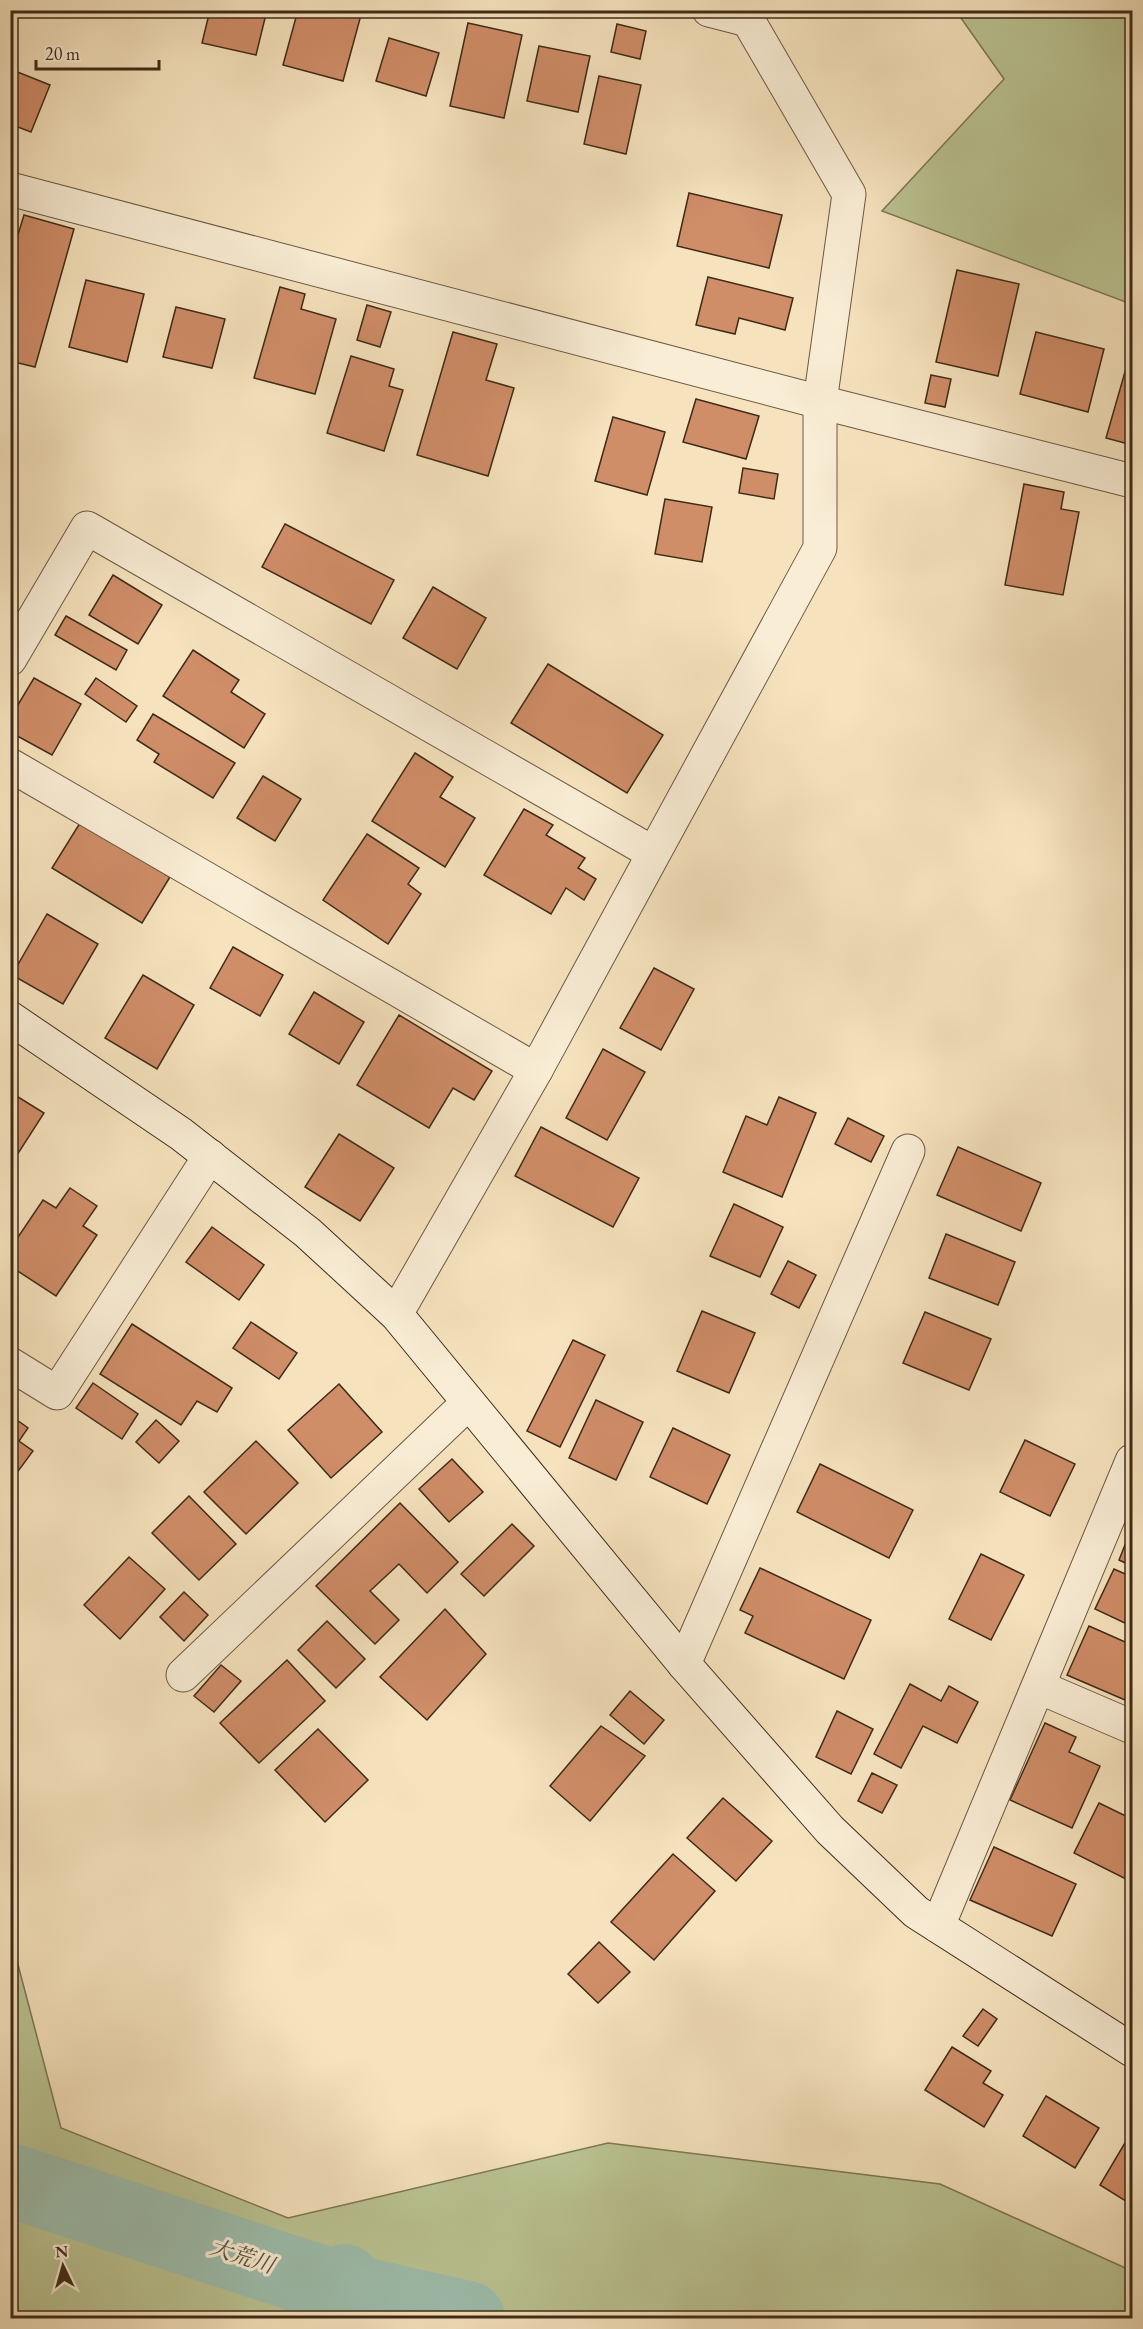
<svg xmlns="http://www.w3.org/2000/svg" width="1143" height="2329" font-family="'EB Garamond','Noto Serif JP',serif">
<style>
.green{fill:#bbc493;stroke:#7c7856;stroke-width:1.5}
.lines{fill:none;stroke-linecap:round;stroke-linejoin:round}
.river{stroke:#9dbead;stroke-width:74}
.building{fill:#cf8d68;stroke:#3e2b18;stroke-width:1.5}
.street-casing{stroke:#6c5942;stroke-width:35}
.secondary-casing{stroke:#3e2b18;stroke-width:35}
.street{stroke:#f9edd5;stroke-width:33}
.secondary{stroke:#f9edd5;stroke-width:33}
.labels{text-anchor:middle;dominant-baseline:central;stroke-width:6;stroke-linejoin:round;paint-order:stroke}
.water-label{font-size:22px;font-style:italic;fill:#56503d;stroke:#f9edd5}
</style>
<rect width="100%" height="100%" fill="#f6e3be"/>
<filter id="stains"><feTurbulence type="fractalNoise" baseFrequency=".00333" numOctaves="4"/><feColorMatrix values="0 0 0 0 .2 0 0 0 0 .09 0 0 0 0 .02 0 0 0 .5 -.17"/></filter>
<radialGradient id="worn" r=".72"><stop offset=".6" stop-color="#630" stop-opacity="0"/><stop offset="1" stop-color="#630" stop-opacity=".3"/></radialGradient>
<g class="green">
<polygon points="956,11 1132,11 1131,304 882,211 1004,79"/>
<polygon points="11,1938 61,2128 288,2218 608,2143 940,2184 1132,2271 1132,2318 11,2318"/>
</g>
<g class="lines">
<polyline class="river" points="10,2180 341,2289 344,2281 353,2292 468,2318"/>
</g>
<g class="building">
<polygon points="210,10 267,10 256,55 202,43"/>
<polygon points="298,10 345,10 361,15 343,81 283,65"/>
<polygon points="495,10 520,10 518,17"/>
<polygon points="468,23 522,35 504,118 450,106"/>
<polygon points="617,24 646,31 640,59 611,52"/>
<polygon points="389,38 439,53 426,96 376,81"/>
<polygon points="539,46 590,56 578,112 527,101"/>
<polygon points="10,69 50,85 31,132 10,124"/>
<polygon points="599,76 641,85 626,154 584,144"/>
<polygon points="689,193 782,215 769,268 677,246"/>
<polygon points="24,215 74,229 35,367 10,361 10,261"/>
<polygon points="957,270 1019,284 998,376 936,362"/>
<polygon points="708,277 793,298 785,330 739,318 735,334 696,325"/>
<polygon points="86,280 144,294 127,362 69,347"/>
<polygon points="280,287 305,294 301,309 336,319 315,394 254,378"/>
<polygon points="367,305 391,312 380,347 357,340"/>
<polygon points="176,307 225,319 212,368 163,357"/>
<polygon points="453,332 497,344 486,380 514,388 488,476 417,455"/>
<polygon points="1036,332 1104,349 1088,412 1020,394"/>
<polygon points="1131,351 1132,352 1132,445 1106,438"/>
<polygon points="351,356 394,369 389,386 403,390 384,451 327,433"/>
<polygon points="931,375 951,379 945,407 925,403"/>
<polygon points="696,399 759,416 746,459 683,442"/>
<polygon points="613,417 665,432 647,495 595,481"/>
<polygon points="743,468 778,474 774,499 739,493"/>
<polygon points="1024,484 1064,492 1061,509 1079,512 1063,595 1005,585"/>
<polygon points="665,499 712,507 702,562 655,554"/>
<polygon points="285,524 394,580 371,624 262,567"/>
<polygon points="113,575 162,605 138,644 89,615"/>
<polygon points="433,587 486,618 457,669 403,638"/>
<polygon points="66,616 127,650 116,670 55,635"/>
<polygon points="193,650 239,680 231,692 265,714 244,748 163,696"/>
<polygon points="548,664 663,735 627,793 511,723"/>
<polygon points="34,678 81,704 52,755 10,732 10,718"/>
<polygon points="96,678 137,706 126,722 85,694"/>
<polygon points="153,714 235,763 213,798 154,762 159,754 137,740"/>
<polygon points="415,753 453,777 440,797 475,818 445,867 372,821"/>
<polygon points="263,776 301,799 275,841 237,818"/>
<polygon points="524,809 553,825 546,835 585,858 578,868 596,879 584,900 566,888 551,914 484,875"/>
<polygon points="80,823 170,877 142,923 52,868"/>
<polygon points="367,834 419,868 408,884 421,894 388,944 323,900"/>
<polygon points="47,914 98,944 63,1004 12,975"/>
<polygon points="233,947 283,975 260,1016 210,988"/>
<polygon points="654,968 694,989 661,1050 620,1028"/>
<polygon points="143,975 194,1005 157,1069 105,1038"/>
<polygon points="314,992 364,1022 339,1064 289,1034"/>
<polygon points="399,1015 492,1071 474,1100 453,1088 429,1128 357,1085"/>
<polygon points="603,1049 645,1072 607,1140 566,1118"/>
<polygon points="10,1092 44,1113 10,1166"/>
<polygon points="779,1097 816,1113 782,1197 723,1172 746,1116 767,1125"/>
<polygon points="848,1118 884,1136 871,1162 835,1144"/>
<polygon points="541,1127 639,1178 613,1227 515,1176"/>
<polygon points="339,1134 394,1168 360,1221 305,1187"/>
<polygon points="958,1147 1041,1183 1021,1231 937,1195"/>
<polygon points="70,1188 97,1206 83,1226 97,1235 56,1296 10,1266 10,1249 43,1200 56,1208"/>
<polygon points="734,1204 783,1227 760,1277 710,1256"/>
<polygon points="212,1227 264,1265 239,1300 186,1262"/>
<polygon points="946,1234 1015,1262 998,1305 929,1278"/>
<polygon points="788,1261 816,1275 799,1308 771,1294"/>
<polygon points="702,1311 755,1333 729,1393 677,1371"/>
<polygon points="925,1312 991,1339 969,1390 903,1363"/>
<polygon points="251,1322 297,1353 279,1379 233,1348"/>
<polygon points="132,1324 232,1388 217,1412 197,1401 181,1425 100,1374"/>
<polygon points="573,1340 605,1355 560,1447 527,1431"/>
<polygon points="93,1383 138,1414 122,1439 76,1408"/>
<polygon points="339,1384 382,1432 331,1478 288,1430"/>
<polygon points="596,1400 643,1422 616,1480 569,1458"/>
<polygon points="10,1415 28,1428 19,1441 33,1451 10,1482"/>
<polygon points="156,1420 179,1441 159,1463 136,1442"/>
<polygon points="673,1428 730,1455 707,1504 650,1477"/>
<polygon points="1025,1440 1075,1464 1050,1516 1000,1492"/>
<polygon points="256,1441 298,1483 246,1534 204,1492"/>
<polygon points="452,1459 483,1492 449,1522 419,1489"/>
<polygon points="820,1464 913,1510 889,1558 797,1512"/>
<polygon points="189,1496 236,1544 199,1580 152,1533"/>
<polygon points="400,1503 458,1562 427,1593 399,1564 370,1591 399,1620 375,1644 316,1586"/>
<polygon points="512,1524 534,1546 484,1596 461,1574"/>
<polygon points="1132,1527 1132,1566 1119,1560"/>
<polygon points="981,1554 1024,1575 991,1640 949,1619"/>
<polygon points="129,1557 165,1589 120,1639 84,1605"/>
<polygon points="760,1568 871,1620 844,1679 745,1633 753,1616 740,1610"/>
<polygon points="1114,1569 1132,1577 1132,1618 1129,1625 1095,1609"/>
<polygon points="184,1592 208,1615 184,1641 160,1617"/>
<polygon points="445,1609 486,1654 427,1720 380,1677"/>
<polygon points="327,1621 365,1659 336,1688 298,1650"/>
<polygon points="1089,1626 1132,1645 1132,1685 1125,1700 1067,1675"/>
<polygon points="287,1660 325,1701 259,1763 220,1723"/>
<polygon points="221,1665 241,1681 214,1712 194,1696"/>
<polygon points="910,1684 941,1701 949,1686 978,1702 957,1743 923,1726 901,1768 874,1754"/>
<polygon points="630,1691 664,1720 644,1744 610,1715"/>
<polygon points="837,1711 873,1729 851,1774 816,1757"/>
<polygon points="1045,1723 1076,1737 1069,1752 1100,1766 1072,1828 1010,1800"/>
<polygon points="601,1726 645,1756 590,1821 550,1786"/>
<polygon points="318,1729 368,1780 325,1822 275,1770"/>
<polygon points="872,1773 897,1785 882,1813 858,1801"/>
<polygon points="723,1798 772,1841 736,1881 687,1838"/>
<polygon points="1099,1803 1132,1819 1132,1882 1074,1853"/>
<polygon points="994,1847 1076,1884 1052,1936 970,1900"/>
<polygon points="673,1854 715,1891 654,1960 611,1922"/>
<polygon points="599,1942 630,1972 598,2003 568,1974"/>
<polygon points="983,2009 997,2019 978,2046 963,2036"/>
<polygon points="952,2047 991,2071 983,2083 1003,2095 984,2127 925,2090"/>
<polygon points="1046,2096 1099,2128 1075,2168 1023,2136"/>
<polygon points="1132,2131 1132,2205 1100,2185"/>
</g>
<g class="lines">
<defs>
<g id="street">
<polyline points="709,10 748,20"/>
<polyline points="10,189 820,402 1132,481"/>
<polyline points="10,659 87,528 653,853"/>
<polyline points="10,765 536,1070"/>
<polyline points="396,1314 536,1070 820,548 820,402 849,194 748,20 750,10"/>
<polyline points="10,1364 57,1393 210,1156"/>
<polyline points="684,1664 908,1151"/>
<polyline points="183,1675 468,1403"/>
<polyline points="1039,1687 1132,1727"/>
<polyline points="938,1926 1132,1461"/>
</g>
<polyline id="secondary" points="10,1018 181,1134 308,1233 396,1314 684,1664 830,1830 916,1912 1132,2050"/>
</defs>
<use href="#street" class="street-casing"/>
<use href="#secondary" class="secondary-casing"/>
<use href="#street" class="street"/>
<use href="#secondary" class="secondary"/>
</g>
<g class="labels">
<g class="water-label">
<text transform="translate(242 2256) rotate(18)">大荒川</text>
</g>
</g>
<rect width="1143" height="2329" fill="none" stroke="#f6e3be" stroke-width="36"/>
<rect x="12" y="12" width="1119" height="2305" fill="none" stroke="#3e2b18" stroke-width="3"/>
<rect x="18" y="18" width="1107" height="2293" fill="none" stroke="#3e2b18" stroke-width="1.5"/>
<g transform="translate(63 2266) rotate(355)" stroke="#f9edd5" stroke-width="4.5" paint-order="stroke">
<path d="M0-4.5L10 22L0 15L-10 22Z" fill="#3e2b18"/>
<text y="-9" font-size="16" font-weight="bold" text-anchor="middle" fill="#3e2b18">N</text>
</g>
<path d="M36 60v9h123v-9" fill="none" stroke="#3e2b18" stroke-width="3"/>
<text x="45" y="60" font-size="18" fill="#3e2b18" stroke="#f9edd5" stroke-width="4.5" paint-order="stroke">20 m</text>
<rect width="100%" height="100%" filter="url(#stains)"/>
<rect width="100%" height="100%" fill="url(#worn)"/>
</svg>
